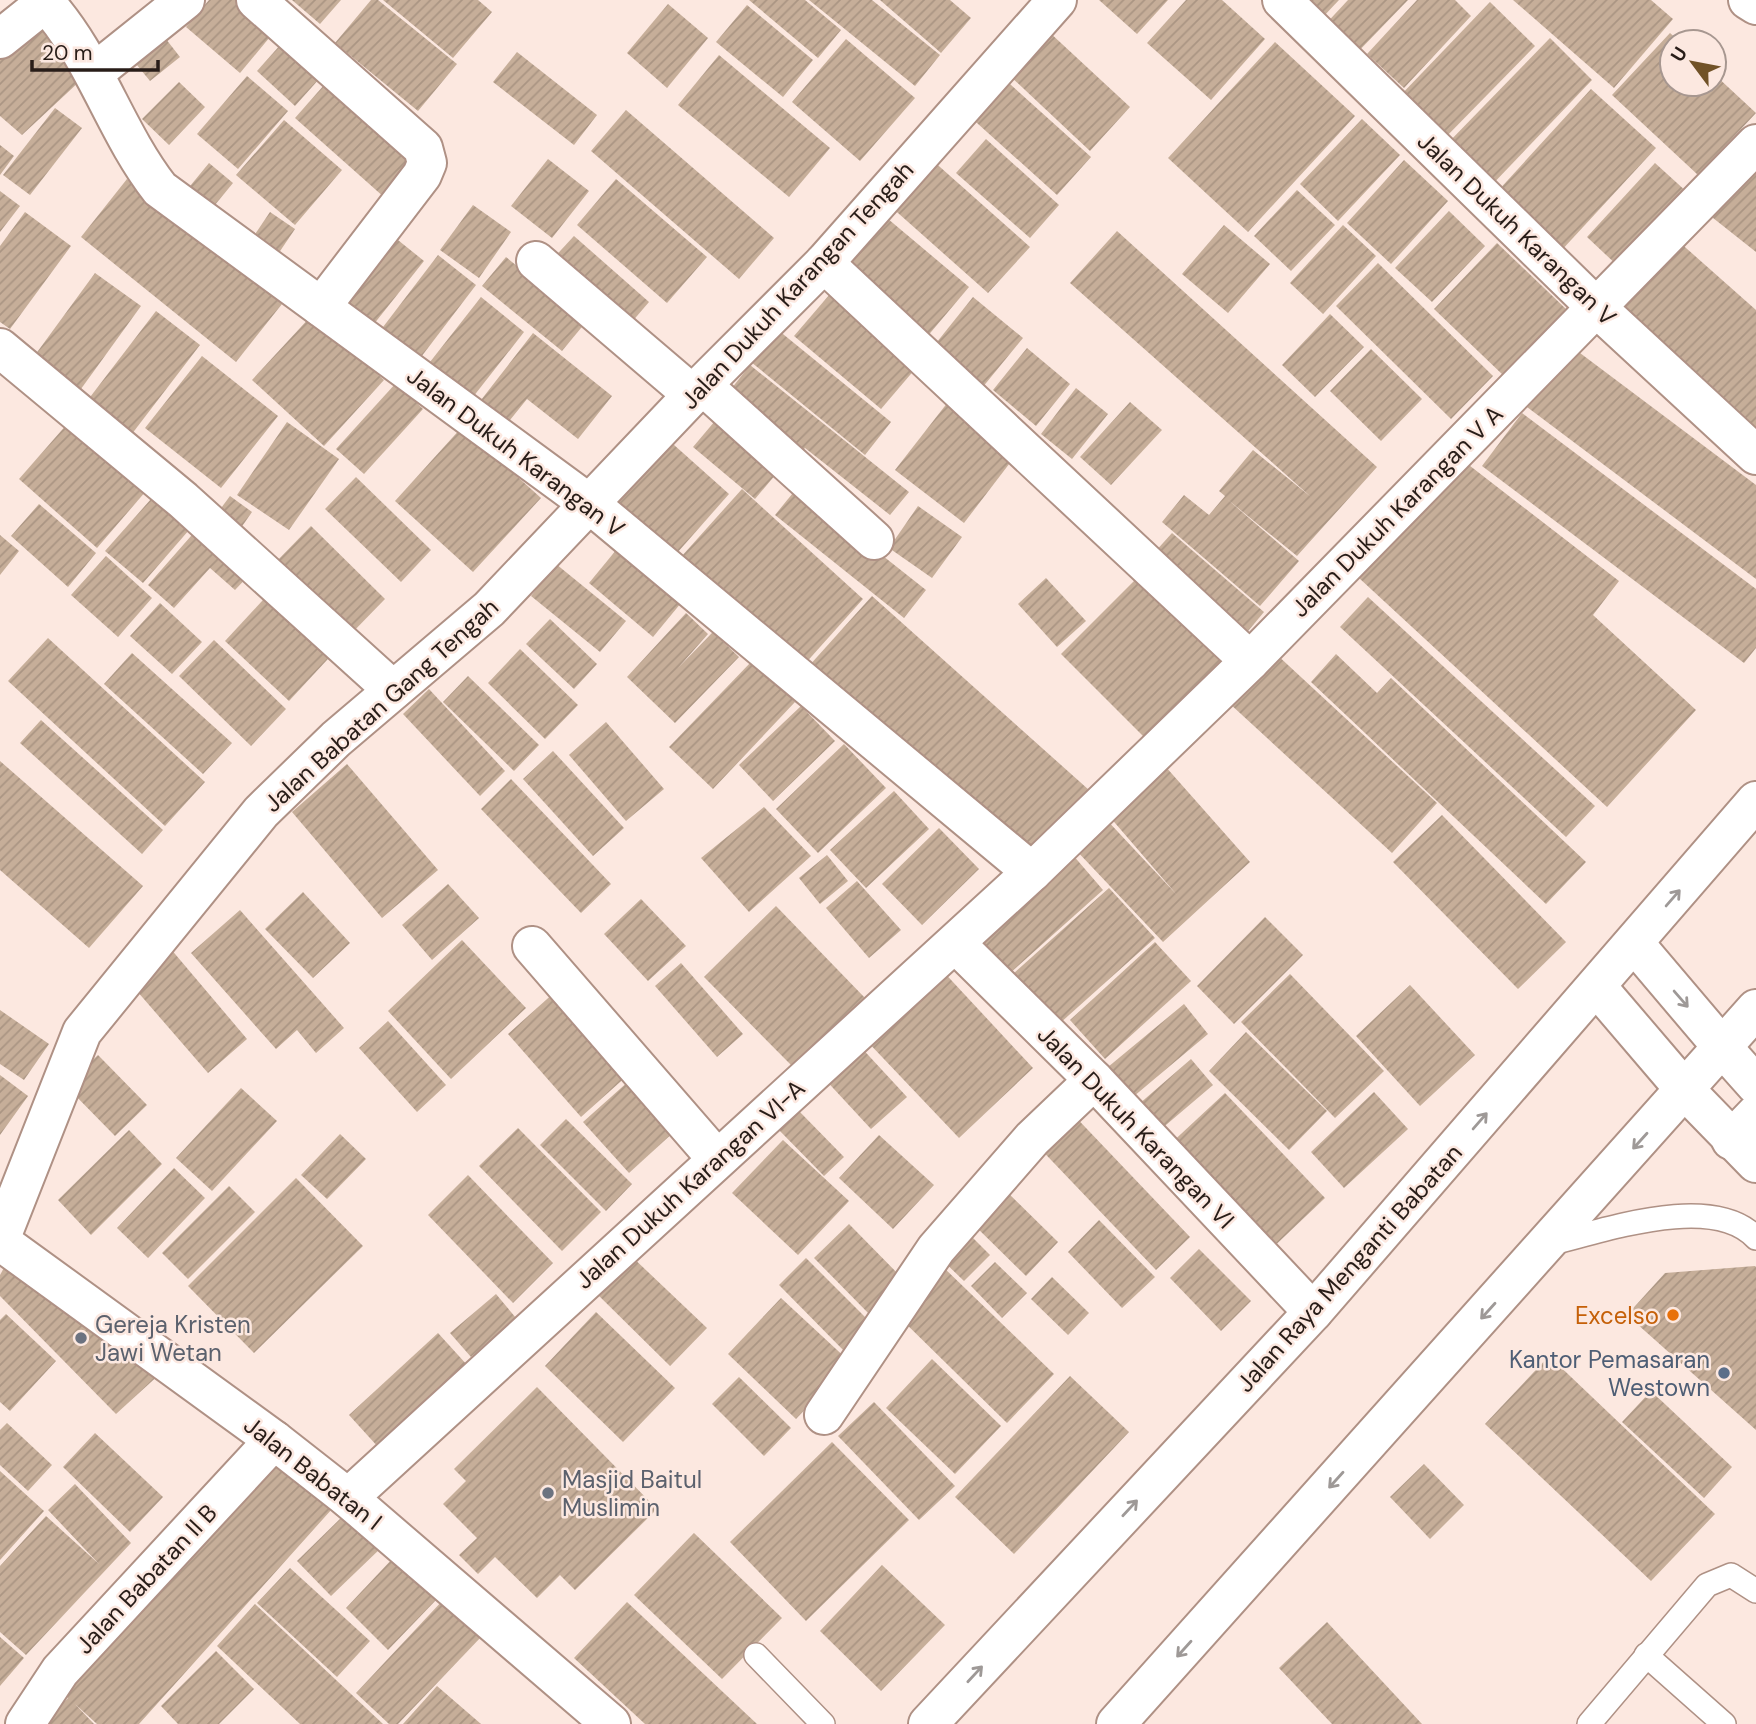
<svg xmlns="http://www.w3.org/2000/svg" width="1756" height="1724" font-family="'DM Sans',sans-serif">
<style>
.building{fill:url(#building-hatch)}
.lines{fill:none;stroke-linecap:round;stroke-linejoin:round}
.service-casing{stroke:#af9185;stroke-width:26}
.minor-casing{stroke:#af9185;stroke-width:42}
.secondary-casing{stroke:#af9185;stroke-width:42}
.service{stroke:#fff;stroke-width:23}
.minor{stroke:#fff;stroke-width:38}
.secondary{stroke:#fff;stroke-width:38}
.oneway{stroke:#9e9997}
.food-dot{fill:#e8710a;stroke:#fce8e0;stroke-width:2.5}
.worship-dot{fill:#6b7280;stroke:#fce8e0;stroke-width:2.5}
.service-dot{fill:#5c6f8a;stroke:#fce8e0;stroke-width:2.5}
.labels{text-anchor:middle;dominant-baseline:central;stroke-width:5;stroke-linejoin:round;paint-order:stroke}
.street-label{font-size:24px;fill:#281d18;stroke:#fce8e0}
.food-label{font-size:24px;fill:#c56008;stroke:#fce8e0;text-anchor:end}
.worship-label{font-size:24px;fill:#5b616d;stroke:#fce8e0;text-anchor:start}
.service-label{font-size:24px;fill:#4e5e75;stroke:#fce8e0;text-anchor:end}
</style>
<defs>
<pattern id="building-hatch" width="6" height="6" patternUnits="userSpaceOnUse" patternTransform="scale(1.75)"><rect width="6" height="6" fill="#c6ae99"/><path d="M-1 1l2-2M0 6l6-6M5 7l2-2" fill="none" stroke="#aa9583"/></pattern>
</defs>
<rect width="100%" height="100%" fill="#fce8e0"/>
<g class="building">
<polygon points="209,0 248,0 279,26 240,73 186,27"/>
<polygon points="292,0 341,0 320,24"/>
<polygon points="371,0 378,0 457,64 418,111 335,43"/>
<polygon points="383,0 478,0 492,12 453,58"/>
<polygon points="749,0 805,0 841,30 818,58"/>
<polygon points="809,0 872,0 940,55 915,86"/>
<polygon points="880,0 950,0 971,18 941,53"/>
<polygon points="1099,0 1168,0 1137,34"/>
<polygon points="1186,0 1222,0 1265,39 1211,100 1147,43"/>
<polygon points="1302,0 1339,0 1322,18"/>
<polygon points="1348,0 1408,0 1352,58 1321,29"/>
<polygon points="1417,0 1455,0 1471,16 1404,88 1367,54"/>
<polygon points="1513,0 1651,0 1673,19 1614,88"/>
<polygon points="1490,2 1535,46 1442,141 1398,98"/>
<polygon points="668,4 708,38 667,88 627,53"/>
<polygon points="747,5 813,60 783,97 716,42"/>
<polygon points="32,18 81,80 22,135 0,116 0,42"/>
<polygon points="1048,31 1130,107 1090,151 1008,74"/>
<polygon points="1670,33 1680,42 1672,42 1672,84 1714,84 1714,74 1756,113 1698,175 1612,95"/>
<polygon points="162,34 180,57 150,81 132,59"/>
<polygon points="290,34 328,69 295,106 257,71"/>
<polygon points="1550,38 1592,80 1488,189 1445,146"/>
<polygon points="846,39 915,98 860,161 792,102"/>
<polygon points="1275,42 1355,116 1248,232 1168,158"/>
<polygon points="517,52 597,115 574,145 493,82"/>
<polygon points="719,55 830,148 789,197 678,105"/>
<polygon points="247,76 288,111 238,169 197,134"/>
<polygon points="332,76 422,156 385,198 295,118"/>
<polygon points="1001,76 1091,157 1057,195 967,114"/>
<polygon points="179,82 205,107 169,145 142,119"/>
<polygon points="1591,89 1656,148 1560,252 1496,193"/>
<polygon points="55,108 82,128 30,195 3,175"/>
<polygon points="626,110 774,238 739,279 591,151"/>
<polygon points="1362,119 1400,155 1338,221 1300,184"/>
<polygon points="284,120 342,170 295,225 236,175"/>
<polygon points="986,139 1059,205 1030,238 956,173"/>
<polygon points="0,145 14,156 0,175"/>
<polygon points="1756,155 1756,252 1708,214"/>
<polygon points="548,159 589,191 552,238 511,206"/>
<polygon points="931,159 1030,247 988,293 889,205"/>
<polygon points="1404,160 1448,201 1391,264 1347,223"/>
<polygon points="209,163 233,183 210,211 186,191"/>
<polygon points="1655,163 1688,193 1620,268 1587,237"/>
<polygon points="127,179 282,304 236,362 81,237"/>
<polygon points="616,179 707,257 667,303 577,225"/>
<polygon points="1297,190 1335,225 1291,271 1254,236"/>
<polygon points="0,191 20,206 0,232"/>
<polygon points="473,205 511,232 479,278 440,250"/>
<polygon points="1449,211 1485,246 1432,302 1395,268"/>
<polygon points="25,212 71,246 10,329 0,322 0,246"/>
<polygon points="270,212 295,229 272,263 247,246"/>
<polygon points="881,213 969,287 926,338 838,265"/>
<polygon points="1224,225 1270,264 1228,313 1182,274"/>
<polygon points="1343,225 1376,256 1323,314 1290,283"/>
<polygon points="1117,231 1377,467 1297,556 1227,499 1299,561 1260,606 1162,522 1184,495 1209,515 1225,496 1219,491 1253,450 1311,497 1070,283"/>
<polygon points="388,232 424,261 370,329 334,300"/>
<polygon points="574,236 649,302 625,330 549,263"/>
<polygon points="1677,240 1756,310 1756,440 1613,311"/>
<polygon points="1497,243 1567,310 1504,376 1434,309"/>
<polygon points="438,255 476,285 418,361 380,331"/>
<polygon points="506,257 586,322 562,351 482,286"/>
<polygon points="1378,263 1493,376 1451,419 1336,306"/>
<polygon points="95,273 141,306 73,400 27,366"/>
<polygon points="830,294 916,368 881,409 794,336"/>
<polygon points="481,297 524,332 473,397 430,362"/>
<polygon points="973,297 1023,338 982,388 933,347"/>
<polygon points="156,311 200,345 128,439 84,405"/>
<polygon points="1330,314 1364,347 1315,397 1282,365"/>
<polygon points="312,315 384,380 324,446 252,380"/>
<polygon points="778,330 891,422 865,455 751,362"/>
<polygon points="533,333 612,396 578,439 527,399 501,431 474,409"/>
<polygon points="1568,344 1756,485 1756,579 1523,404"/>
<polygon points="1027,348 1070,384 1036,426 993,390"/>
<polygon points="1371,349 1422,399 1381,441 1330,391"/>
<polygon points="202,356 278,416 221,488 145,428"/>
<polygon points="750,365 909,492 890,515 805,448 798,456 724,398"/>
<polygon points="396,383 423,409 364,474 336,449"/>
<polygon points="1076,388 1108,414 1072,459 1041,434"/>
<polygon points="948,402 1016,455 964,523 895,470"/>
<polygon points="1130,402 1162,430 1111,485 1080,457"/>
<polygon points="1522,413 1756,589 1756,648 1744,663 1482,466"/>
<polygon points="75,415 152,484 97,548 19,479"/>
<polygon points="720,415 782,467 755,499 693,447"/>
<polygon points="287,422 339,459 289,530 237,495"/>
<polygon points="462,427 541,498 473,572 395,501"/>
<polygon points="664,436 729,494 670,561 604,502"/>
<polygon points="1465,462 1619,581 1593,615 1696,710 1607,807 1359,578"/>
<polygon points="356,477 431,550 401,582 325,509"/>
<polygon points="797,488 926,590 904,618 775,515"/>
<polygon points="742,489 863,599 803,666 681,557"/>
<polygon points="159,490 196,522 143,583 105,551"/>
<polygon points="230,496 252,512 236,535 213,519"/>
<polygon points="39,504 96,553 68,587 11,536"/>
<polygon points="918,506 962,537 932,578 889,548"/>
<polygon points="311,526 385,599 348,637 274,564"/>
<polygon points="198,528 253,571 235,590 210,568 174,608 148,585"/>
<polygon points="1172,533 1264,612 1238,643 1145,563"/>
<polygon points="0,535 19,551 0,575"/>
<polygon points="617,549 681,603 653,637 589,583"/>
<polygon points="106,556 152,598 118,637 71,595"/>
<polygon points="556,564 626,621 600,652 531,596"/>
<polygon points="1046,578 1086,621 1057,647 1018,604"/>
<polygon points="1137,578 1221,662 1145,738 1061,654"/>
<polygon points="274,588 339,647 289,701 225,641"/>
<polygon points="872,596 1089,790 1026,861 808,667"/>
<polygon points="1368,597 1595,806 1566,837 1340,627"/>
<polygon points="160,603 202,642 172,674 130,636"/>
<polygon points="686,613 708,634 678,668 713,632 739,657 675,723 627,677"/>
<polygon points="550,619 597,664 574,689 526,644"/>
<polygon points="48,638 205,782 165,826 8,681"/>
<polygon points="214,640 286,709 251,746 179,676"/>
<polygon points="520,649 578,705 545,739 488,683"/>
<polygon points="132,653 232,743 203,774 104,684"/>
<polygon points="1275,653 1437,803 1392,853 1229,703"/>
<polygon points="1336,654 1377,693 1391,678 1586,862 1546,904 1311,682"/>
<polygon points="752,661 795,702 713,789 669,747"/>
<polygon points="468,676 539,745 514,771 443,702"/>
<polygon points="429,689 505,771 480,796 403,714"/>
<polygon points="801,706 835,741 773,801 739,765"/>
<polygon points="41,720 163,830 142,854 20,743"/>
<polygon points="606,722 664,789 626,821 569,755"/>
<polygon points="844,744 886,788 818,853 776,809"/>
<polygon points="553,751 624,828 593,856 523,779"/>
<polygon points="0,761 143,886 89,948 0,870"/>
<polygon points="347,764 438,870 382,918 292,812"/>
<polygon points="1165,766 1250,862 1163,942 1073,847 1104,817 1177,895 1109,816"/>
<polygon points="511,779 611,884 581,913 481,809"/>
<polygon points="894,791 929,829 866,888 830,850"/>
<polygon points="764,807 811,856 749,912 701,858"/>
<polygon points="1442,815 1566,942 1518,989 1393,862"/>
<polygon points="939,828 979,869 922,925 882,884"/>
<polygon points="1066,847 1103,890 1009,974 972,931"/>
<polygon points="827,855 848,881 820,904 799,878"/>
<polygon points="857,881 901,930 869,958 826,908"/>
<polygon points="448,884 479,918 432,960 402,925"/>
<polygon points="1109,888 1155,938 1049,1033 1004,982"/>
<polygon points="303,892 350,943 313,978 265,929"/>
<polygon points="641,899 686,946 648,981 604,934"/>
<polygon points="776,906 866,999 794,1068 704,977"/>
<polygon points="240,910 344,1028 316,1053 297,1030 276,1049 191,953"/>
<polygon points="1265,917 1303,955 1234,1024 1197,986"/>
<polygon points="462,940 526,1008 451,1079 388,1011"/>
<polygon points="1155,942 1191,981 1105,1059 1070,1020"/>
<polygon points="170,948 247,1039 208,1073 130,983"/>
<polygon points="681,963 743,1034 717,1057 655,986"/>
<polygon points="939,967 1033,1068 959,1138 864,1038"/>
<polygon points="1290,974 1384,1071 1335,1118 1241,1022"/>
<polygon points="1410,985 1475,1055 1420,1106 1356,1036"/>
<polygon points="556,991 629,1074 581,1117 508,1034"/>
<polygon points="1184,1004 1208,1034 1127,1102 1102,1072"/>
<polygon points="0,1010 49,1044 24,1080 0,1064"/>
<polygon points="388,1021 446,1085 417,1112 359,1048"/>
<polygon points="1246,1032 1327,1111 1289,1150 1209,1071"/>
<polygon points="857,1043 907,1097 871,1129 821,1075"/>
<polygon points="98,1055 147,1105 115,1136 66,1086"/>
<polygon points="1191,1059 1213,1085 1153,1136 1131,1111"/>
<polygon points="0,1075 28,1096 0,1135"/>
<polygon points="630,1080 675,1131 629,1173 583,1122"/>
<polygon points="241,1088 277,1121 212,1191 176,1158"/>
<polygon points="1374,1092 1408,1129 1344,1188 1311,1152"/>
<polygon points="1225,1093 1325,1198 1267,1253 1167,1147"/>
<polygon points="1066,1107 1190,1237 1156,1270 1032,1140"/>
<polygon points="797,1109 844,1157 824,1176 777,1128"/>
<polygon points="566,1119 632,1184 606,1211 540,1145"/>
<polygon points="518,1128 601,1212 562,1251 479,1166"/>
<polygon points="129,1130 162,1164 91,1235 58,1200"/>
<polygon points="340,1134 366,1159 327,1199 301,1175"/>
<polygon points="879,1135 934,1185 893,1229 839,1178"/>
<polygon points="783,1140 849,1201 798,1255 732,1193"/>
<polygon points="174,1168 205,1198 148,1258 117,1228"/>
<polygon points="468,1175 553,1263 513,1303 428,1215"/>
<polygon points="296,1178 363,1246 254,1353 188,1286"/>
<polygon points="1000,1185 1058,1242 1026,1276 968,1219"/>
<polygon points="229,1186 255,1212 188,1279 162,1253"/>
<polygon points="1099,1220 1155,1277 1122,1308 1068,1252"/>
<polygon points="849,1224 907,1283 873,1318 814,1258"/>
<polygon points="964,1229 990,1255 964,1281 937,1255"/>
<polygon points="1199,1249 1251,1301 1221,1331 1170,1278"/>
<polygon points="628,1253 707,1328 670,1366 592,1289"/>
<polygon points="806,1258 878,1330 851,1358 779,1285"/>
<polygon points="995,1262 1027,1293 1002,1318 971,1286"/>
<polygon points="941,1265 1054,1374 1007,1423 895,1313"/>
<polygon points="5,1266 162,1372 116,1414 0,1296 0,1275"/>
<polygon points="1755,1266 1756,1267 1756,1430 1627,1315 1665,1273"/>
<polygon points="1052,1277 1089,1313 1068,1335 1031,1299"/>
<polygon points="496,1294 516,1318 471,1357 450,1333"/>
<polygon points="781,1298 850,1362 796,1419 728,1354"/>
<polygon points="596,1312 675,1388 623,1442 545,1366"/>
<polygon points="6,1314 56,1361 10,1411 0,1402 0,1320"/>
<polygon points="438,1333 468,1366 379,1448 349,1415"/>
<polygon points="1549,1356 1715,1514 1651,1581 1485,1424"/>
<polygon points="932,1359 1001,1426 955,1474 886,1408"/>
<polygon points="1070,1376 1129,1432 1014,1554 955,1497"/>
<polygon points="739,1377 791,1428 764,1456 712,1404"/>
<polygon points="537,1387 657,1509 575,1590 560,1575 537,1598 495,1557 478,1574 459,1555 477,1538 443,1504 466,1481 454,1469"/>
<polygon points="1651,1391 1732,1467 1704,1498 1622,1422"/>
<polygon points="874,1402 955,1486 919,1520 838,1436"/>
<polygon points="7,1423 52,1465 28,1491 0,1465 0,1430"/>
<polygon points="95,1433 163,1497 130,1532 63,1467"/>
<polygon points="832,1442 909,1520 806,1621 730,1542"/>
<polygon points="268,1452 332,1509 139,1724 97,1724 75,1704 94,1724 42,1724 68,1698 56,1687"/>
<polygon points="1424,1464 1464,1505 1430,1539 1390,1497"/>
<polygon points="0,1471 44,1511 0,1560"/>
<polygon points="75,1484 131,1543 26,1655 0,1632 0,1566 46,1516 99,1564 48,1510"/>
<polygon points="347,1512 382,1547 331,1596 297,1561"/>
<polygon points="694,1533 782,1618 722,1679 634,1595"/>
<polygon points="395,1556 438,1598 388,1650 346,1608"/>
<polygon points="882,1565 945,1625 881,1691 820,1631"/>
<polygon points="290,1568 370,1641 337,1677 257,1603"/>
<polygon points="444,1599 482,1636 398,1724 389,1724 356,1693"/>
<polygon points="627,1602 757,1724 645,1724 574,1658"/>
<polygon points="255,1604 383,1724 300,1724 217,1646"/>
<polygon points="1327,1622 1422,1724 1332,1724 1279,1668"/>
<polygon points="0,1637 24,1658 0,1686"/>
<polygon points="216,1651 254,1689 219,1724 178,1724 161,1706"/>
<polygon points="437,1686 481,1724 403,1724"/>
</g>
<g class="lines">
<defs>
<g id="service">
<path d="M1548 1244C1601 1232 1712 1191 1756 1238"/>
<polyline points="756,1655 823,1724"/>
<polyline points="1646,1655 1724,1724"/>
<polyline points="1589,1724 1707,1585 1731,1575 1756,1591"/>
</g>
<g id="minor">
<path d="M43 0C95 56 114 130 160 189L591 505 1032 872"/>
<polyline points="256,0 423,148 427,163 422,175 321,307"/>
<polyline points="1282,0 1597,308 1756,455"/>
<polyline points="1748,0 1756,5"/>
<polyline points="0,39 45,3"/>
<polyline points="95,72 185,0"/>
<polyline points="536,261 693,395"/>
<polyline points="824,263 1250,661"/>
<polyline points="0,348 183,500 393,690"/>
<polyline points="702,385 874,540"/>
<polyline points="956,944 1094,1080 1313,1312"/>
<polyline points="532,946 717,1159"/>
<polyline points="1723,1048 1756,1085"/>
<polyline points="1685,1090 1756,1163"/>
<polyline points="1731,1140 1756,1114"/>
<polyline points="0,1240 82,1032 261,812 336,739 489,609 702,385 824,263 1057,0"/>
<polyline points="0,1241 274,1440 348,1498 611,1724"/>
<polyline points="824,1415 936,1249 1032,1139 1094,1080"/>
<polyline points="348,1498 1032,872 1250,661 1756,144"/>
<polyline points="25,1724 60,1671 274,1440"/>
</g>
<g id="secondary">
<polyline points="1634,943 1723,1048"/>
<polyline points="1597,987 1685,1090"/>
<polyline points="928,1724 1313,1312 1756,801"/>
<polyline points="1116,1724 1756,1009"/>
</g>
</defs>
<use href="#service" class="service-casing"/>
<use href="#minor" class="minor-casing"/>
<use href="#secondary" class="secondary-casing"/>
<use href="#service" class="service"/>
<use href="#minor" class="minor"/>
<use href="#secondary" class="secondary"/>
</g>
<defs><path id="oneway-shaft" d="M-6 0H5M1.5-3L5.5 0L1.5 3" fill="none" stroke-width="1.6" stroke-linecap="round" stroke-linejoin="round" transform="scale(1.75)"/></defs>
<g class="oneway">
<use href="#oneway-shaft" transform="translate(1673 898) rotate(-49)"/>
<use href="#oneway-shaft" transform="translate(1681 999) rotate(49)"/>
<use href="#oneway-shaft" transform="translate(1480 1121) rotate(-49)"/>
<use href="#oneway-shaft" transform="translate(1640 1141) rotate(132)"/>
<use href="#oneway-shaft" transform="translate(1488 1311) rotate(132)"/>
<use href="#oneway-shaft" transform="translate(1336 1480) rotate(132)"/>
<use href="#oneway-shaft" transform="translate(1130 1508) rotate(-47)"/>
<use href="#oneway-shaft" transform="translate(1184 1649) rotate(132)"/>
<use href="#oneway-shaft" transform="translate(975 1674) rotate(-47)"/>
</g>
<circle class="food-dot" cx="1673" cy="1315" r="7"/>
<g class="worship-dot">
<circle cx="81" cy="1338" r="7"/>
<circle cx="548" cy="1493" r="7"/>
</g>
<circle class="service-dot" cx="1724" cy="1373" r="7"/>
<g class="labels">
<g class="street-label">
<text transform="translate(1517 229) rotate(44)">Jalan Dukuh Karangan V</text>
<text transform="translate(797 285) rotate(-47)">Jalan Dukuh Karangan Tengah</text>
<text transform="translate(516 452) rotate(37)">Jalan Dukuh Karangan V</text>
<text transform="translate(1397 511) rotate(-45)">Jalan Dukuh Karangan V A</text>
<text transform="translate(381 705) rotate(-42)">Jalan Babatan Gang Tengah</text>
<text transform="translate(1136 1127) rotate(46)">Jalan Dukuh Karangan VI</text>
<text transform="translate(690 1184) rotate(-42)">Jalan Dukuh Karangan VI-A</text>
<text transform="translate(1349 1268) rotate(-48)">Jalan Raya Menganti Babatan</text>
<text transform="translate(313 1473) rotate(38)">Jalan Babatan I</text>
<text transform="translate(146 1579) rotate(-47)">Jalan Babatan II B</text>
</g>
<g class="food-label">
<text x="1659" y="1315">Excelso</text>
</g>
<g class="worship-label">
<text x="95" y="1324">Gereja Kristen<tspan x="95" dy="28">Jawi Wetan</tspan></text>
<text x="562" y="1479">Masjid Baitul<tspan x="562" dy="28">Muslimin</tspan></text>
</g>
<g class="service-label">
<text x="1710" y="1359">Kantor Pemasaran<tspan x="1710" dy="28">Westown</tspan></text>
</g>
</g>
<g transform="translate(1693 63) rotate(302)"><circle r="33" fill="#fce8e0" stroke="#a79790" stroke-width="2"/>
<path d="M0-5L12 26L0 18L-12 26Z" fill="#715227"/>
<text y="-10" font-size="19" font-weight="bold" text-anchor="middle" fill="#281d18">U</text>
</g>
<path d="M32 60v10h126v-10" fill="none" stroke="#281d18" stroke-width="3.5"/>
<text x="42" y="60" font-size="21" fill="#281d18" stroke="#fce8e0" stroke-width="5" paint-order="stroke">20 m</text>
</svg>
